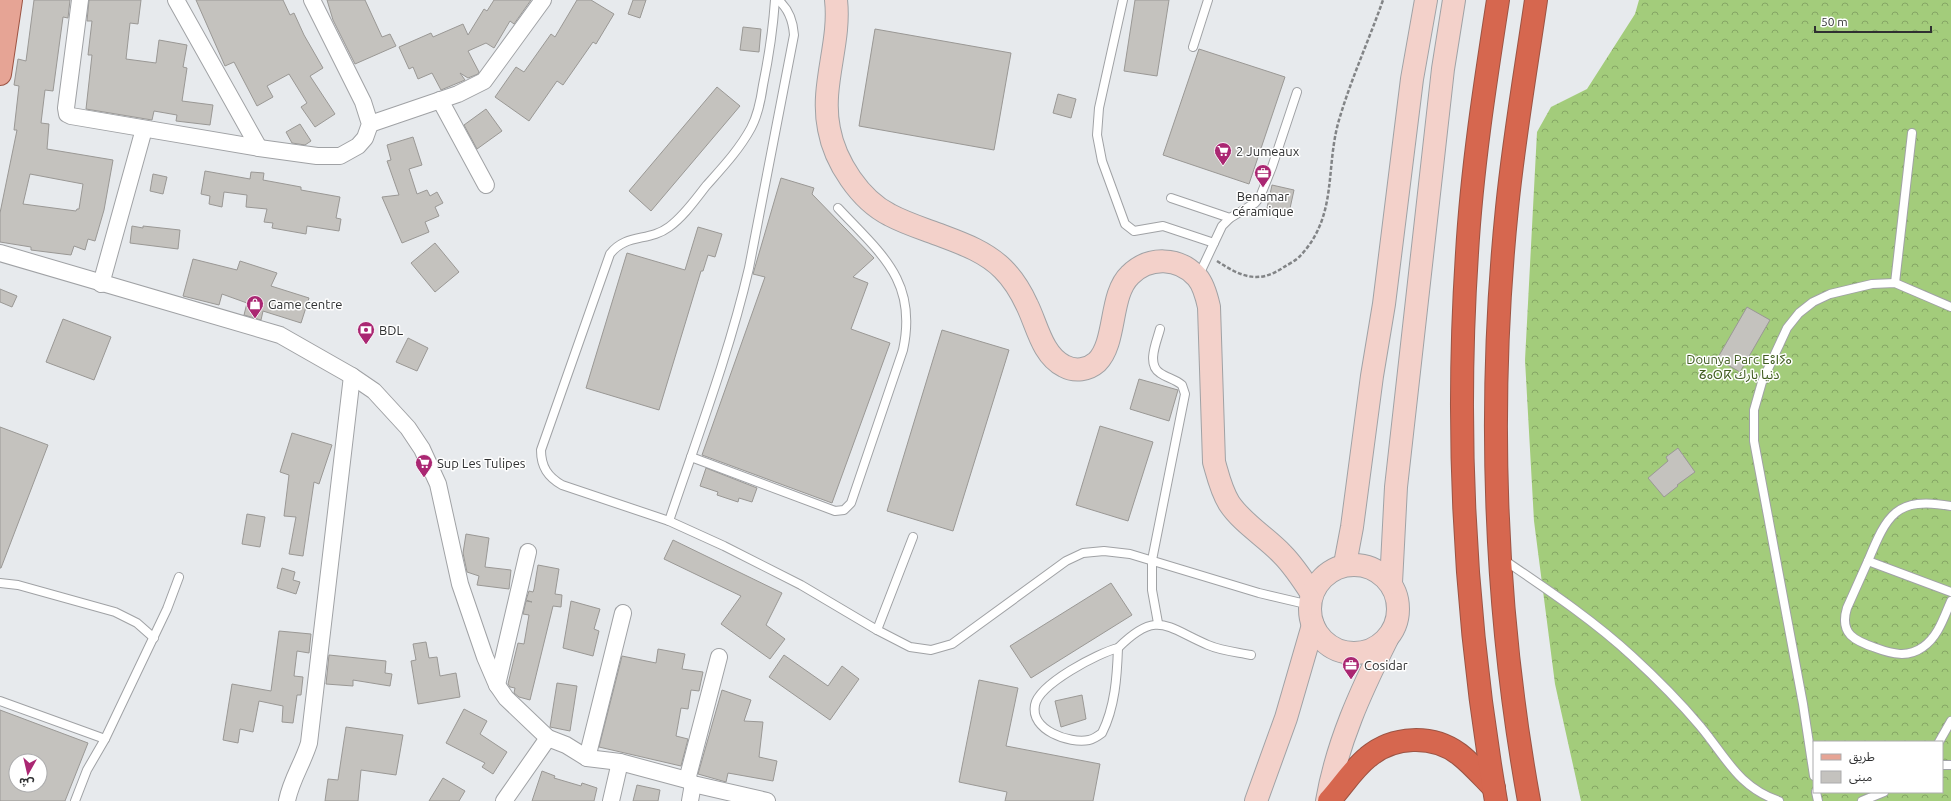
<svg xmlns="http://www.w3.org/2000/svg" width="1951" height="801" font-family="Ubuntu,'Noto Sans Arabic','Noto Sans Tifinagh',sans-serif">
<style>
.forest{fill:url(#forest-crowns);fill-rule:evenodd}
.building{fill:#c4c2be;stroke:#9a9895;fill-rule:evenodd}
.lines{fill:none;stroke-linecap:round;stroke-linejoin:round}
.lane-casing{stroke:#a0a2a5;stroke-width:10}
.street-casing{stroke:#a0a2a5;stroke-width:18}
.secondary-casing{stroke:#a0a2a5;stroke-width:24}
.primary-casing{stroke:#9c5444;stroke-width:24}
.highway-casing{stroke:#9c5444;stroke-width:24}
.path{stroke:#828486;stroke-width:2.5;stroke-dasharray:4 2;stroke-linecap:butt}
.lane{stroke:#fff;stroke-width:8}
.street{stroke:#fff;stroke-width:16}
.secondary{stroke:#f3d1ca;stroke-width:22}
.primary{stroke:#e6a495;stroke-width:22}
.highway{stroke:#d6674f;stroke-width:22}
.labels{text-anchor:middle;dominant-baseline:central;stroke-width:3;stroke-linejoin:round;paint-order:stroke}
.poi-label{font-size:13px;fill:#2f3031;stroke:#fff;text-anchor:start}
.park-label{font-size:13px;fill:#415d21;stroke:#fff}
</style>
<defs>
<pattern id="forest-crowns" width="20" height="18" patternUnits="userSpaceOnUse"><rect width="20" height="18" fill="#a3cc7b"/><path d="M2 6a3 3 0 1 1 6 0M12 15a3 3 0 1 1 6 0" fill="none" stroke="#85a665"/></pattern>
</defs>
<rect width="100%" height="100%" fill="#e7eaed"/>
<path class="forest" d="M1639 0H1951V801H1581L1555 684 1534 521 1525 360 1537 132 1551 107 1587 89 1635 14ZM1814 742H1942V792H1814Z"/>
<g class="building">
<path d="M34 0H70L68 18 63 17 53 91 45 90 41 123 49 124 47 149 113 160 104 210 95 241 88 239 85 250 74 246 71 255 31 250V247L0 242V213L17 130H14L19 86 14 85 18 59 26 61ZM30 174 83 184 79 209H77L76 211 23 204Z"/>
<polygon points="89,0 141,0 138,24 130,23 126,59 156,63 159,40 187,45 183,67 187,68 182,101 213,105 210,125 176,121 177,115 154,111 152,120 86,109 92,55 88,55 92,21 87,21"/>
<polygon points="196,0 283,0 290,15 294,13 304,35 323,68 310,76 335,114 315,127 301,107 307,103 289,74 267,86 273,97 257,106 234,62 225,66"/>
<polygon points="327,0 365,0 382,37 390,34 396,46 355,64 333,20"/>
<polygon points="494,0 531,0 514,24 510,21 494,48 486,43 468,51 479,72 478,74 468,78 460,73 465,80 441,90 432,73 418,79 413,67 409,69 399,47 431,33 433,37 463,24 468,35 484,9 487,11"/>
<polygon points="577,0 591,0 614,14 596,44 593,42 563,85 557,81 529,121 495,97 516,67 524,72 551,34 555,37"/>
<polygon points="633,0 646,0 640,18 628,14"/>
<polygon points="1135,0 1169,0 1157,76 1124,71"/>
<polygon points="743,27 761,29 759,52 740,50"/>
<polygon points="875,29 1011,53 994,150 859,126"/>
<polygon points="1199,49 1285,77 1249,184 1163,155"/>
<polygon points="717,87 740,106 651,211 629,191"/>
<polygon points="1058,94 1076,99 1071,118 1053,113"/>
<polygon points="486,109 502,131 477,149 464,125"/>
<polygon points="300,124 311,141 305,145 292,143 286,132"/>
<polygon points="413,137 422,165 409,169 417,194 427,190 430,196 437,192 443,203 435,207 439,216 425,222 429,232 402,243 382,197 399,195 387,161 391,160 387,145"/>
<polygon points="205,171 250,179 251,172 264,173 263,180 301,187 301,190 340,197 336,218 341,219 339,231 307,226 306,234 272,228 273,223 264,222 267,209 246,207 247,195 224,192 222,207 209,204 210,196 201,194"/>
<polygon points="153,174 167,177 163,194 150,191"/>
<polygon points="781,178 814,188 812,194 874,258 853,277 868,283 851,329 890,343 832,503 702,455 765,277 753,274"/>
<polygon points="1272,185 1294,190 1289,213 1267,208"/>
<polygon points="132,226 143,228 143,226 180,230 178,249 130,243"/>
<polygon points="698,227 722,234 715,257 708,255 703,271 701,271 659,410 586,388 627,253 685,270"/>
<polygon points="435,243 459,272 435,292 411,263"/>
<polygon points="193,259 237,270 240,261 277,273 271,286 309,298 301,323 263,311 261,320 244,315 247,303 222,294 219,305 183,296"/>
<polygon points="0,289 17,296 12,307 0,302"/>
<polygon points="1747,307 1770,320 1740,372 1717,359"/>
<polygon points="63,319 111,337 94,380 46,362"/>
<polygon points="942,330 1009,350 953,531 887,511"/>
<polygon points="408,338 428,348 417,371 396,362"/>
<polygon points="1139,379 1178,390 1169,421 1130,409"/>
<polygon points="1100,426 1153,442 1128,521 1076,505"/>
<polygon points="0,427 48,445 1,568 0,568"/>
<polygon points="292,433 332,445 319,484 314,482 303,556 289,554 296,517 284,516 289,475 280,472"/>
<polygon points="1678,448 1695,472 1677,485 1678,486 1664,497 1648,478 1668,461 1666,457"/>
<polygon points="706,468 757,488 752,502 739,498 738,502 717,495 718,492 700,486"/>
<polygon points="247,514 265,517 260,547 242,544"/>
<polygon points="466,534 489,538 485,567 511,570 509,589 477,585 479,576 467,572 463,553"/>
<polygon points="673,540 782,593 766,625 785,639 770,659 721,624 741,596 664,559"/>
<polygon points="538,565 559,569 555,594 562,595 561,607 553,606 530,700 519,697 514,693 515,688 510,687 508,684 518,643 524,644 529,615 523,614 526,601 532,602 526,600 529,591 533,592 534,589"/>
<polygon points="282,568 295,572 293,580 300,582 296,594 277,588"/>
<polygon points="1111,583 1132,615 1031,678 1010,646"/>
<polygon points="571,601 600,609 594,629 599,631 593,656 563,648"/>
<polygon points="279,631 311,634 309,653 297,651 294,676 303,677 301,695 297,695 293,723 282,722 283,706 259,701 253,732 240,729 238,743 223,740 232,684 271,691"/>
<polygon points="426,642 429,658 437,657 440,676 456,673 460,697 418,704 411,661 416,660 413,644"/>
<polygon points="658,649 685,654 682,669 703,672 699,691 691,690 688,709 681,708 676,736 688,739 681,766 599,747 622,656 656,663"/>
<polygon points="329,655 386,661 385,673 392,674 390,686 353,680 353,686 326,684"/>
<polygon points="784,655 828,686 842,666 859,679 830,720 769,677"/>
<polygon points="979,680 1018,688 1006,746 1100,764 1093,801 1005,801 1007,792 959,782"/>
<polygon points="557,683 577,686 570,731 550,727"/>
<polygon points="722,690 751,700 744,721 763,722 759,757 777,761 773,781 728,773 726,782 698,774"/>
<polygon points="1082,695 1086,719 1061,727 1055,701"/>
<polygon points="464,709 487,721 480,734 507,752 493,774 482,767 485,763 446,743"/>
<path d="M0 710 88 743 65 801H0ZM16 761H40V785H16Z"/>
<polygon points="346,727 403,735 396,775 361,770 358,801 325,801 328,779 338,780"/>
<polygon points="542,771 555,776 554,778 581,786 582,783 597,788 594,801 532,801"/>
<polygon points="443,778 465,791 459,801 429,801"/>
<polygon points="637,785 660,790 658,801 633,801"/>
</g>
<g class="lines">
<defs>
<g id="lane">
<path d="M775 0C773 29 769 56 763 85 761 99 758 115 751 128 739 150 722 168 706 186 695 200 684 216 669 227 649 242 626 233 610 254L541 450C541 467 548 477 562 485L669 521 724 546 801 585 877 630 910 647 931 650 952 644 1066 561 1083 553 1104 551 1130 554 1259 593 1310 605"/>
<polyline points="1123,0 1099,108 1097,135 1102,161 1125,224 1134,231 1163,226 1214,243"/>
<polyline points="1193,47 1208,0"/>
<polyline points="1171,198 1230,218"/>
<polyline points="1198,277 1222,226 1230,218 1255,203 1260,197 1272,167 1297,92"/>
<polyline points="1895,283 1912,133"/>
<path d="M691 457 835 511 844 510 851 503 903 350C918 281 881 254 838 208"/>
<path d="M1951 506C1896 496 1887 515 1868 561 1861 577 1854 592 1847 608 1839 634 1855 641 1876 648 1892 654 1908 658 1923 647 1938 637 1944 617 1951 601"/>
<path d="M669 521C697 438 729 354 749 268L794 35C793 21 789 9 778 0"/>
<path d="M1504 560C1548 590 1593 620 1632 656 1656 678 1679 701 1700 726 1726 757 1738 787 1779 801"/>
<polyline points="1868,561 1951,592"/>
<polyline points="0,583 18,585 115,612 137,623 154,638"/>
<path d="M1158 623 1152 590V560L1185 394 1182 385C1175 379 1167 378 1160 373 1146 364 1157 341 1160 329"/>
<polyline points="877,630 913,537"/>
<path d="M1118 648C1117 677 1115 707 1102 733 1098 736 1094 739 1089 740 1069 744 1030 730 1035 705 1039 684 1098 653 1118 648Z"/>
<path d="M1118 648C1157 609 1166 627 1208 645 1222 651 1236 652 1251 655"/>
<polyline points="0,701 105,739"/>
<polyline points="1939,742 1951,721"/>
<polyline points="1942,765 1951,765"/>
<polyline points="1814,776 1803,704 1754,441 1754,410 1762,382 1787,328 1799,313 1813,302 1830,294 1872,284 1895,283 1951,307"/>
<polyline points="1816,792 1818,801"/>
<polyline points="75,801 87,770 105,739 167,609 179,577"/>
<polyline points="1862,801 1884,792"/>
</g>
<g id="street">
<polyline points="80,0 66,108 67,114 71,116 259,148 317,156 340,156 358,146 365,138 370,124 363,102 312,0"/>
<polyline points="176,0 259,148"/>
<polyline points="440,100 486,185"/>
<polyline points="370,124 458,94 484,81 543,0"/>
<polyline points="0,253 280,335 352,376 374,391 408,428 422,449 438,484 460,584 485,657 497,685 506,698 548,738 566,745 587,758 620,762 687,780 693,784 767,801"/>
<polyline points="101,284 144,129"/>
<polyline points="497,685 528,552"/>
<polyline points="587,758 623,613"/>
<polyline points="687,780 719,657"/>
<path d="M287 801C291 780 303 763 309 743L352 376"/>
<polyline points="504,801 548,738"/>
<polyline points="611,801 620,762"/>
<polyline points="690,801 693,784"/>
</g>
<g id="secondary">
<path d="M836 0C841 43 820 86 829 129 835 162 860 200 890 215 905 223 921 228 937 234 961 243 985 251 1003 269 1013 279 1021 292 1027 305 1037 325 1042 355 1064 366 1075 372 1088 370 1097 362 1117 342 1109 295 1130 275 1149 256 1179 257 1197 277 1204 285 1207 298 1209 307L1214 462C1218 476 1221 490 1229 503 1242 523 1266 537 1282 554 1294 566 1303 580 1312 594"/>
<polyline points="1345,564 1352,527 1372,376 1384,304 1412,79 1426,0"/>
<circle cx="1354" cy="609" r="44"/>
<polyline points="1391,583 1396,487 1443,69 1454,0"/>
<polyline points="1256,801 1286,718 1313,625"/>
<path d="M1327 801C1337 743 1361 691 1387 639"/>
</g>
<polyline id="primary" points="0,74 11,0"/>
<g id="highway">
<path d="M1329 801C1342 787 1353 769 1368 757 1393 736 1432 734 1459 754 1472 764 1483 777 1494 788"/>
<path d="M1496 801C1465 621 1455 435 1467 253 1472 168 1485 84 1498 0"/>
<path d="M1529 801C1494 608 1487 404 1507 208 1514 138 1526 69 1536 0"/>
</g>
</defs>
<use href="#lane" class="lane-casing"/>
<use href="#street" class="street-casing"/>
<use href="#secondary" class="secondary-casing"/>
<use href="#primary" class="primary-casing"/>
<use href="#highway" class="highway-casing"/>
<path class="path" d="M1217 261C1240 276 1258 285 1284 267 1289 264 1297 260 1301 255 1338 215 1325 168 1339 120 1351 79 1369 40 1383 0"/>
<use href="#lane" class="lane"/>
<use href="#street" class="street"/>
<use href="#secondary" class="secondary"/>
<use href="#primary" class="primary"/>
<use href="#highway" class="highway"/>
</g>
<defs>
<symbol id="supermarket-pin" viewBox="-11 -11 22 30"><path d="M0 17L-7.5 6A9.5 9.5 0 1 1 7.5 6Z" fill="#aa2772" stroke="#fff"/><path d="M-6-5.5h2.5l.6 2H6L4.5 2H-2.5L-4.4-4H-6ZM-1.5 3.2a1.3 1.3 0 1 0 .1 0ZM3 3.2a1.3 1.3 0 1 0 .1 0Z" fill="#fff"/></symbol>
<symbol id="office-pin" viewBox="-11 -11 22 30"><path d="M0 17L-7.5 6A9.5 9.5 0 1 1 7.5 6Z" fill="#aa2772" stroke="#fff"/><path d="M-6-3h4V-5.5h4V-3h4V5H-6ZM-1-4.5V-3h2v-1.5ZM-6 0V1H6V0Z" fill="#fff"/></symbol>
<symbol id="shop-pin" viewBox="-11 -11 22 30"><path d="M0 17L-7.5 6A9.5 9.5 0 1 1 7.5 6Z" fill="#aa2772" stroke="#fff"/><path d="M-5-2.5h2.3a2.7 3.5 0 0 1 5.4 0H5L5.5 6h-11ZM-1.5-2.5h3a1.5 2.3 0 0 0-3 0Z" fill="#fff"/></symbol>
<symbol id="bank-pin" viewBox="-11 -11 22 30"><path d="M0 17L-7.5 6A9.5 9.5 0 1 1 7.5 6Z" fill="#aa2772" stroke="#fff"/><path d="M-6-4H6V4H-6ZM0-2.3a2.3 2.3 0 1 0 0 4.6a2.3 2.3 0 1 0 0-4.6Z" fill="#fff"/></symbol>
</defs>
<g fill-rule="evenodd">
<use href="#supermarket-pin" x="1213" y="141" width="20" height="27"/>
<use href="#office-pin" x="1253" y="163" width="20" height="27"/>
<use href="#shop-pin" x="245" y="294" width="20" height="27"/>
<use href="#bank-pin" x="356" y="320" width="20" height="27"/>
<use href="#supermarket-pin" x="414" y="453" width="20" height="27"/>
<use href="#office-pin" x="1341" y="655" width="20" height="27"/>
</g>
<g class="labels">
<g class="poi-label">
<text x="1236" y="151">2 Jumeaux</text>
<text x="1263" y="196" text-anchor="middle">Benamar<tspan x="1263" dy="15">céramique</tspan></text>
<text x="268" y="304">Game centre</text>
<text x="379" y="330">BDL</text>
<text x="437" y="463">Sup Les Tulipes</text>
<text x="1364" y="665">Cosidar</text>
</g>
<g class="park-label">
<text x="1739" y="359">Dounya Parc ⴹⵓⵏⵢⴰ<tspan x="1739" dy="15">ⵒⴰⵔⴽ دنيا بارك</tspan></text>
</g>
</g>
<rect x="1813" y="741" width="130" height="52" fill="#ffffff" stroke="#acacad"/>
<rect x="1821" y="754" width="20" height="6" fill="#e6a495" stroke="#acacad"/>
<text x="1849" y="761" font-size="12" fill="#2f3031">طريق</text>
<rect x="1821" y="771" width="20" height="12" fill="#c4c2be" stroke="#acacad"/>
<text x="1849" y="781" font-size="12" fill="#2f3031">مبنى</text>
<g transform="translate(28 773) rotate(188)"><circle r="19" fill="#ffffff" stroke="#acacad"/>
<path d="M0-3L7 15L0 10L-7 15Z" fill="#aa2772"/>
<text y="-6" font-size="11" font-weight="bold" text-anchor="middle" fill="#2f3031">ش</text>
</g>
<path d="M1815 26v6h116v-6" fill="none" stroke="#2f3031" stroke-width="2"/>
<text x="1821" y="26" font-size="12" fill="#2f3031" stroke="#ffffff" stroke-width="3" paint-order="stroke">50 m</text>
</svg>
